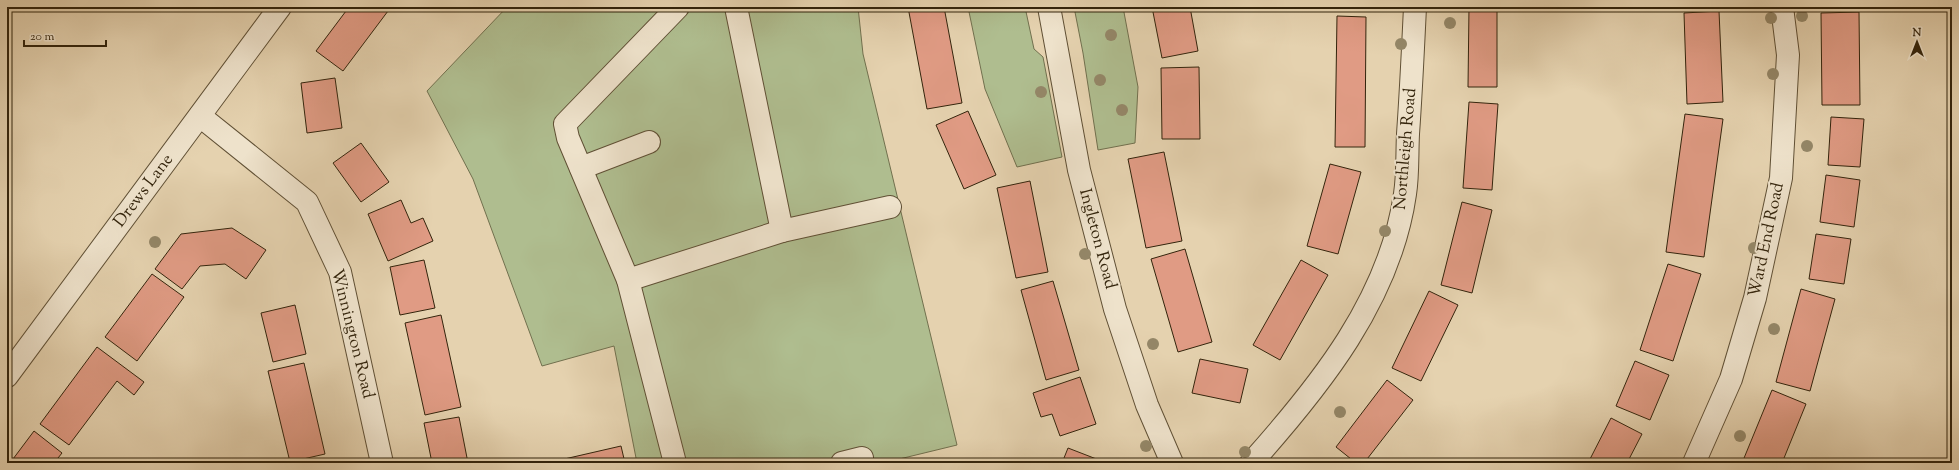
<svg xmlns="http://www.w3.org/2000/svg" width="1959" height="470" font-family="'Sorts Mill Goudy',serif">
<style>
.green{fill:#afbd8f;stroke:#71704e}
.building{fill:#e09b84;stroke:#33240c}
.lines{fill:none;stroke-linecap:round;stroke-linejoin:round}
.minor-casing{stroke:#605035;stroke-width:24}
.minor{stroke:#eee2cb;stroke-width:22}
.tree{fill:#948768}
.labels{text-anchor:middle;dominant-baseline:central;stroke-width:4;stroke-linejoin:round;paint-order:stroke}
.street-label{font-size:17px;fill:#33240c;stroke:#eee2cb}
</style>
<rect width="100%" height="100%" fill="#e5d2af"/>
<filter id="stains"><feTurbulence type="fractalNoise" baseFrequency=".005" numOctaves="4"/><feColorMatrix values="0 0 0 0 .2 0 0 0 0 .09 0 0 0 0 .02 0 0 0 .5 -.17"/></filter>
<radialGradient id="worn" r=".72"><stop offset=".6" stop-color="#630" stop-opacity="0"/><stop offset="1" stop-color="#630" stop-opacity=".3"/></radialGradient>
<g class="green">
<polygon points="507,7 858,7 863,54 957,445 883,463 637,463 614,346 542,366 473,179 427,91"/>
<polygon points="968,7 1025,7 1034,49 1043,57 1062,157 1017,167 985,89"/>
<polygon points="1074,7 1123,7 1138,87 1135,143 1098,150 1083,53"/>
</g>
<g class="building">
<polygon points="349,7 391,7 343,71 316,51"/>
<polygon points="908,7 944,7 962,103 927,109"/>
<polygon points="1152,7 1190,7 1198,51 1162,58"/>
<polygon points="1469,7 1497,7 1497,87 1468,87"/>
<polygon points="1719,11 1723,102 1687,104 1684,13"/>
<polygon points="1859,12 1860,105 1822,105 1821,13"/>
<polygon points="1337,16 1366,17 1365,147 1335,147"/>
<polygon points="1199,67 1200,139 1162,139 1161,68"/>
<polygon points="335,78 342,128 307,133 301,83"/>
<polygon points="1469,102 1498,104 1492,190 1463,188"/>
<polygon points="968,111 996,175 964,189 936,125"/>
<polygon points="1685,114 1723,119 1704,257 1666,252"/>
<polygon points="1831,117 1864,119 1860,167 1828,165"/>
<polygon points="361,143 389,182 361,202 333,163"/>
<polygon points="1164,152 1182,241 1146,248 1128,159"/>
<polygon points="1330,164 1361,172 1338,254 1307,246"/>
<polygon points="1826,175 1860,180 1854,227 1820,222"/>
<polygon points="1030,181 1048,272 1016,278 997,188"/>
<polygon points="401,200 411,223 423,218 433,241 388,261 368,214"/>
<polygon points="1462,202 1492,210 1472,293 1441,285"/>
<polygon points="232,228 266,250 246,279 225,264 200,266 182,289 155,269 181,234"/>
<polygon points="1816,234 1851,239 1844,284 1809,279"/>
<polygon points="1185,249 1212,342 1178,352 1151,259"/>
<polygon points="424,260 435,308 400,315 390,267"/>
<polygon points="1301,260 1328,275 1280,360 1253,345"/>
<polygon points="1668,264 1701,274 1673,361 1640,350"/>
<polygon points="152,274 184,297 137,361 105,337"/>
<polygon points="1053,281 1079,370 1046,380 1021,290"/>
<polygon points="1801,289 1835,299 1810,391 1776,382"/>
<polygon points="1429,291 1458,305 1421,381 1392,368"/>
<polygon points="295,305 306,354 273,362 261,313"/>
<polygon points="441,315 461,407 425,415 405,323"/>
<polygon points="97,347 144,382 134,395 117,381 69,445 40,424"/>
<polygon points="1200,359 1248,369 1240,403 1192,393"/>
<polygon points="1635,361 1669,375 1650,420 1616,406"/>
<polygon points="304,363 325,454 290,462 268,371"/>
<polygon points="1080,377 1096,424 1060,436 1052,414 1041,417 1033,393"/>
<polygon points="1387,380 1413,400 1364,463 1356,463 1336,447"/>
<polygon points="1772,390 1806,404 1782,463 1742,463"/>
<polygon points="459,417 468,463 432,463 424,423"/>
<polygon points="1611,418 1642,434 1627,463 1588,463"/>
<polygon points="34,431 62,453 54,463 10,463"/>
<polygon points="621,446 625,463 547,463"/>
<polygon points="1068,448 1099,460 1098,463 1062,463"/>
</g>
<g class="lines">
<defs>
<g id="minor">
<polyline points="736,7 782,231 890,207"/>
<polyline points="1049,7 1079,170 1115,309 1147,405 1172,463"/>
<polyline points="200,116 307,202 340,272 382,463"/>
<polyline points="581,168 649,142"/>
<polyline points="628,280 782,231"/>
<polyline points="7,376 280,7"/>
<polyline points="675,463 628,280 568,138 565,124 678,7"/>
<polyline points="842,463 862,458"/>
<path d="M1251 463C1320 386 1390 299 1405 194 1408 175 1407 154 1408 134 1411 92 1413 49 1415 7"/>
<polyline points="1694,463 1731,379 1755,298 1781,178 1788,55 1782,7"/>
</g>
</defs>
<use href="#minor" class="minor-casing"/>
<use href="#minor" class="minor"/>
</g>
<g class="tree">
<circle cx="1802" cy="16" r="6"/>
<circle cx="1771" cy="18" r="6"/>
<circle cx="1450" cy="23" r="6"/>
<circle cx="1111" cy="35" r="6"/>
<circle cx="1401" cy="44" r="6"/>
<circle cx="1773" cy="74" r="6"/>
<circle cx="1100" cy="80" r="6"/>
<circle cx="1041" cy="92" r="6"/>
<circle cx="1122" cy="110" r="6"/>
<circle cx="1807" cy="146" r="6"/>
<circle cx="1385" cy="231" r="6"/>
<circle cx="155" cy="242" r="6"/>
<circle cx="1754" cy="248" r="6"/>
<circle cx="1085" cy="254" r="6"/>
<circle cx="1774" cy="329" r="6"/>
<circle cx="1153" cy="344" r="6"/>
<circle cx="1340" cy="412" r="6"/>
<circle cx="1740" cy="436" r="6"/>
<circle cx="1146" cy="446" r="6"/>
<circle cx="1245" cy="452" r="6"/>
</g>
<g class="labels">
<g class="street-label">
<text transform="translate(1406 149) rotate(-85)">Northleigh Road</text>
<text transform="translate(144 191) rotate(-53)">Drews Lane</text>
<text transform="translate(1097 239) rotate(75)">Ingleton Road</text>
<text transform="translate(1767 240) rotate(-78)">Ward End Road</text>
<text transform="translate(352 334) rotate(76)">Winnington Road</text>
</g>
</g>
<rect width="1959" height="470" fill="none" stroke="#e5d2af" stroke-width="24"/>
<rect x="8" y="8" width="1943" height="454" fill="none" stroke="#33240c" stroke-width="2"/>
<rect x="12" y="12" width="1935" height="446" fill="none" stroke="#33240c"/>
<g transform="translate(1917 42)" stroke="#eee2cb" stroke-width="3" paint-order="stroke">
<path d="M0-3L7 15L0 10L-7 15Z" fill="#33240c"/>
<text y="-6" font-size="11" font-weight="bold" text-anchor="middle" fill="#33240c">N</text>
</g>
<path d="M24 40v6h82v-6" fill="none" stroke="#33240c" stroke-width="2"/>
<text x="30" y="40" font-size="12" fill="#33240c" stroke="#eee2cb" stroke-width="3" paint-order="stroke">20 m</text>
<rect width="100%" height="100%" filter="url(#stains)"/>
<rect width="100%" height="100%" fill="url(#worn)"/>
</svg>
